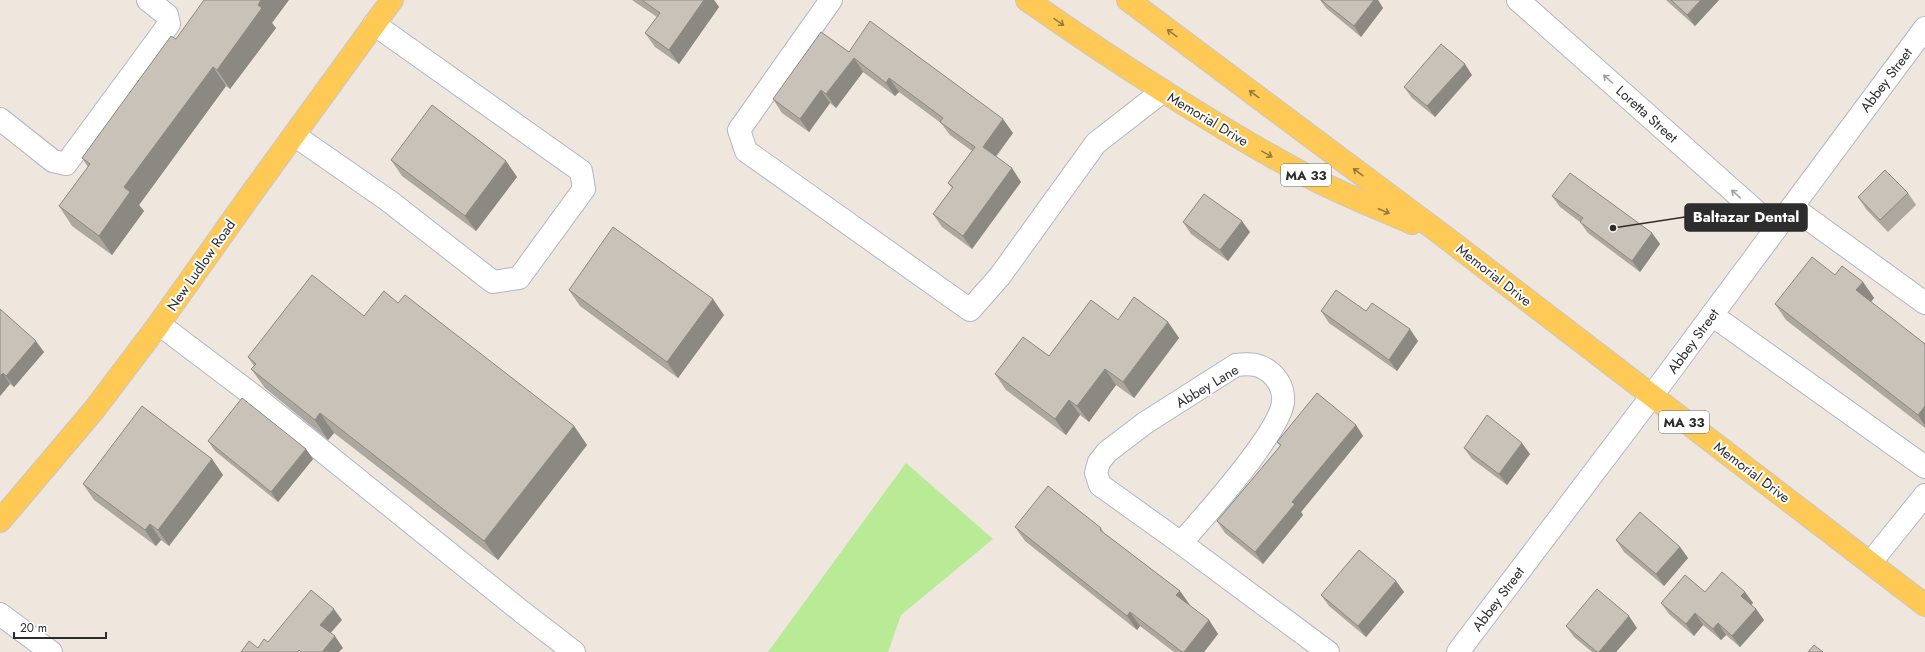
<svg xmlns="http://www.w3.org/2000/svg" width="1925" height="652" font-family="Jost,sans-serif">
<style>
.green{fill:#b9eb96}
.lines{fill:none;stroke-linecap:round;stroke-linejoin:round}
.minor-casing{stroke:#b2b6c1;stroke-width:24}
.major-casing{stroke:#c8c8c8;stroke-width:24}
.minor{stroke:#fff;stroke-width:22}
.major{stroke:#fec954;stroke-width:22}
.wall{fill:#aca79f}
.shaded-wall{fill:#8c8882}
.building{fill:#c8c2b9;stroke:#8c8882}
.oneway{stroke:#967b40}
.oneway2{stroke:#a0a0a0}
.labels{text-anchor:middle;dominant-baseline:central;stroke-width:4;stroke-linejoin:round;paint-order:stroke}
.shield{fill:#fff;stroke:#6c6c6c;stroke-width:1}
.shield-label{font-size:13px;font-weight:bold;fill:#2d2d2d}
.street-label{font-size:14px;fill:#2d2d2d;stroke:#fff}
.leader{fill:none;stroke:#2d2d2d;stroke-width:1.5}
.callout-dot{fill:#2d2d2d;stroke:#fff;stroke-width:1.5}
.callout{fill:#2d2d2d;stroke:#2d2d2d;stroke-width:1.5}
.callout-label{font-size:15px;text-anchor:middle;font-weight:bold;fill:#fff}
</style>
<rect width="100%" height="100%" fill="#efe6de"/>
<polygon class="green" points="906,463 993,539 901,615 888,652 768,652"/>
<g class="lines">
<defs>
<g id="minor">
<polyline points="831,0 739,130 746,151 970,310 1000,276 1096,143 1163,91"/>
<polyline points="1518,0 1776,229"/>
<polyline points="0,119 53,161 66,164 169,24 167,15 148,0"/>
<polyline points="294,135 389,201 493,282 519,278 584,189 581,171 374,24"/>
<polyline points="1792,207 1925,303"/>
<polyline points="1712,315 1925,467"/>
<polyline points="159,324 258,399 522,612 574,652"/>
<path d="M1181 543C1204 517 1280 432 1283 402 1284 391 1280 382 1272 374 1261 364 1251 363 1236 365L1145 423 1107 452 1099 462 1096 473 1100 485 1181 543 1328 652"/>
<polyline points="1871,562 1925,495"/>
<polyline points="0,614 51,652"/>
<polyline points="1458,652 1651,397 1925,28"/>
</g>
<g id="major">
<path d="M1027 0C1120 65 1215 127 1315 180 1347 196 1380 209 1412 223"/>
<polyline points="1128,0 1445,237 1925,605"/>
<polyline points="0,521 94,410 159,324 249,197 392,0"/>
</g>
</defs>
<use href="#minor" class="minor-casing"/>
<use href="#major" class="major-casing"/>
<use href="#minor" class="minor"/>
<use href="#major" class="major"/>
</g>
<g class="wall">
<polygon points="632,0 714,0 719,7 679,64 655,47 645,33 657,17"/>
<polygon points="1320,0 1378,0 1383,8 1361,37 1326,8"/>
<polygon points="1666,0 1719,0 1695,26"/>
<polygon points="272,23 276,28 230,89 226,86 139,205 144,211 112,255 72,226 59,206 88,167 82,158 176,39"/>
<polygon points="849,52 1013,133 996,157 1021,182 972,249 942,227 933,214 952,188 948,183 972,151 950,135 941,123 899,92 895,96 863,72 836,108 830,103 809,132 782,113 773,99"/>
<polygon points="1472,75 1435,117 1412,98 1404,87"/>
<polygon points="391,160 506,161 517,177 476,231 402,176"/>
<polygon points="1908,193 1916,205 1888,232 1866,209 1858,197"/>
<polygon points="1552,196 1652,233 1660,244 1640,272 1588,233 1580,222 1560,207"/>
<polygon points="1183,222 1250,232 1228,261 1191,234"/>
<polygon points="1835,275 1863,282 1874,298 1871,302 1925,344 1925,428 1786,320 1775,304"/>
<polygon points="569,290 724,315 678,378 580,306"/>
<polygon points="398,303 574,426 587,445 498,560 334,433 328,440 265,388 251,369 254,366 248,357 364,316"/>
<polygon points="0,309 44,352 14,387 10,384 0,396"/>
<polygon points="1321,311 1366,311 1418,341 1397,371 1329,323"/>
<polygon points="1118,320 1168,322 1179,338 1134,398 1116,385 1089,422 1080,415 1066,435 1006,390 995,374 1049,356"/>
<polygon points="1356,425 1363,436 1301,512 1303,515 1263,564 1225,533 1217,521 1280,446 1277,442"/>
<polygon points="208,441 306,449 313,459 278,502 215,451"/>
<polygon points="1464,448 1530,454 1507,485 1472,459"/>
<polygon points="212,459 223,475 169,546 161,540 156,546 94,500 83,484"/>
<polygon points="1015,527 1101,528 1104,533 1180,591 1189,605 1209,620 1218,634 1204,652 1174,652 1140,626 1137,630 1025,541"/>
<polygon points="1616,540 1680,547 1688,558 1664,586 1624,552"/>
<polygon points="1396,581 1404,592 1366,637 1329,606 1321,595"/>
<polygon points="1705,592 1745,592 1753,603 1751,605 1756,609 1764,620 1740,647 1726,635 1721,640 1703,625 1694,636 1669,614 1661,603"/>
<polygon points="1566,626 1637,628 1616,652 1592,652 1574,637"/>
</g>
<g class="shaded-wall">
<polygon points="261,0 289,0 272,23 276,28 230,89 217,70"/>
<polygon points="704,0 714,0 719,7 679,64 669,50"/>
<polygon points="1374,0 1378,0 1383,8 1361,37 1354,26"/>
<polygon points="1701,0 1719,0 1695,26 1687,15"/>
<polygon points="854,58 863,72 836,108 826,94"/>
<polygon points="1465,64 1472,75 1435,117 1427,106"/>
<polygon points="213,67 226,86 139,205 144,211 112,255 99,236 124,187"/>
<polygon points="889,78 899,92 895,96 886,83"/>
<polygon points="821,90 830,103 809,132 800,119"/>
<polygon points="1003,119 1013,133 992,161 983,147"/>
<polygon points="506,161 517,177 476,231 465,216"/>
<polygon points="1012,168 1021,182 972,249 963,236"/>
<polygon points="1242,221 1250,232 1228,261 1220,250"/>
<polygon points="1652,233 1660,244 1640,272 1632,261"/>
<polygon points="1863,282 1874,298 1867,306 1856,290"/>
<polygon points="713,299 724,315 678,378 667,362"/>
<polygon points="1168,322 1179,338 1134,398 1123,382"/>
<polygon points="1410,329 1418,341 1397,371 1389,360"/>
<polygon points="36,341 44,352 14,387 6,376"/>
<polygon points="1105,369 1116,385 1089,422 1077,406"/>
<polygon points="3,373 10,384 0,396 0,376"/>
<polygon points="1069,400 1080,415 1066,435 1055,419"/>
<polygon points="1925,406 1925,426 1918,415"/>
<polygon points="320,413 334,433 328,440 315,420"/>
<polygon points="1356,425 1363,436 1301,512 1303,515 1263,564 1255,552 1292,502"/>
<polygon points="574,426 587,445 498,560 484,541"/>
<polygon points="1522,443 1530,454 1507,485 1499,474"/>
<polygon points="306,449 313,459 278,502 271,492"/>
<polygon points="212,459 223,475 169,546 158,530"/>
<polygon points="150,524 161,540 156,546 145,530"/>
<polygon points="1680,547 1688,558 1664,586 1656,574"/>
<polygon points="1396,581 1404,592 1366,637 1358,626"/>
<polygon points="1180,591 1190,605 1186,609 1176,595"/>
<polygon points="1745,592 1753,603 1749,607 1741,596"/>
<polygon points="334,609 342,620 328,636 320,625"/>
<polygon points="1756,609 1764,620 1740,647 1732,636"/>
<polygon points="1130,612 1140,626 1137,630 1127,616"/>
<polygon points="1695,613 1703,625 1694,636 1686,624"/>
<polygon points="1629,616 1637,628 1616,652 1599,652"/>
<polygon points="1209,620 1218,634 1204,652 1184,652"/>
<polygon points="1718,623 1726,635 1721,640 1713,629"/>
<polygon points="335,636 343,648 339,652 322,652"/>
</g>
<g class="building">
<polygon points="204,0 261,0 258,5 262,8 217,70 213,67 124,187 130,192 99,236 59,206 90,164 82,158 171,36 176,39"/>
<polygon points="642,0 704,0 669,50 645,33 660,13"/>
<polygon points="1321,0 1374,0 1354,26"/>
<polygon points="1671,0 1701,0 1687,15"/>
<polygon points="870,21 1003,119 983,147 1012,168 963,236 933,214 953,187 948,183 975,147 940,122 943,118 889,78 886,83 854,58 826,94 821,90 800,119 773,99 821,32 849,52"/>
<polygon points="1441,44 1465,64 1427,106 1404,87"/>
<polygon points="432,105 506,161 465,216 391,160"/>
<polygon points="1885,170 1908,193 1880,220 1858,197"/>
<polygon points="1570,173 1652,233 1632,261 1580,222 1583,218 1552,196"/>
<polygon points="1204,194 1242,221 1220,250 1183,222"/>
<polygon points="613,227 713,299 667,362 569,290"/>
<polygon points="1812,257 1835,275 1842,266 1863,282 1856,290 1925,344 1925,406 1918,415 1775,304"/>
<polygon points="312,275 364,316 384,291 398,303 405,295 574,426 484,541 320,413 315,420 251,369 256,364 248,357"/>
<polygon points="1336,290 1366,311 1372,303 1410,329 1389,360 1321,311"/>
<polygon points="1134,297 1168,322 1123,382 1105,369 1077,406 1069,400 1055,419 995,374 1023,337 1049,356 1091,300 1118,320"/>
<polygon points="0,309 36,341 6,376 3,373 0,376"/>
<polygon points="1317,393 1356,425 1292,502 1295,504 1255,552 1217,521 1281,445 1277,442"/>
<polygon points="242,398 306,449 271,492 208,441"/>
<polygon points="142,406 212,459 158,530 150,524 145,530 83,484"/>
<polygon points="1487,415 1522,443 1499,474 1464,448"/>
<polygon points="1048,486 1101,528 1100,530 1180,591 1176,595 1209,620 1184,652 1182,652 1130,612 1127,616 1015,527"/>
<polygon points="1640,512 1680,547 1656,574 1616,540"/>
<polygon points="1359,550 1396,581 1358,626 1321,595"/>
<polygon points="1722,572 1745,592 1741,596 1756,609 1732,636 1718,623 1713,629 1695,613 1686,624 1661,603 1685,575 1705,592"/>
<polygon points="1597,589 1629,616 1599,652 1597,652 1566,626"/>
<polygon points="311,590 334,609 320,625 335,636 322,652 301,652 299,650 298,652 241,652 249,641 258,648 264,639 268,642"/>
<polygon points="1814,645 1823,652 1808,652"/>
</g>
<defs><path id="oneway-shaft" d="M-6 0H5M1.5-3L5.5 0L1.5 3" fill="none" stroke-width="1.6" stroke-linecap="round" stroke-linejoin="round"/></defs>
<g class="oneway">
<use href="#oneway-shaft" transform="translate(1059 22) rotate(35)"/>
<use href="#oneway-shaft" transform="translate(1172 33) rotate(-144)"/>
<use href="#oneway-shaft" transform="translate(1254 94) rotate(-143)"/>
<use href="#oneway-shaft" transform="translate(1267 154) rotate(29)"/>
<use href="#oneway-shaft" transform="translate(1358 172) rotate(-143)"/>
<use href="#oneway-shaft" transform="translate(1384 211) rotate(23)"/>
</g>
<g class="oneway2">
<use href="#oneway-shaft" transform="translate(1608 79) rotate(-138)"/>
<use href="#oneway-shaft" transform="translate(1736 194) rotate(-138)"/>
</g>
<g class="labels">
<g class="shield">
<rect x="1281" y="164" width="50" height="22" rx="3"/>
<rect x="1659" y="411" width="50" height="22" rx="3"/>
</g>
<g class="shield-label">
<text x="1306" y="175">MA 33</text>
<text x="1684" y="422">MA 33</text>
</g>
<g class="street-label">
<text transform="translate(1886 80) rotate(-53)">Abbey Street</text>
<text transform="translate(1647 114) rotate(42)">Loretta Street</text>
<text transform="translate(1208 119) rotate(31)">Memorial Drive</text>
<text transform="translate(201 265) rotate(-55)">New Ludlow Road</text>
<text transform="translate(1494 275) rotate(38)">Memorial Drive</text>
<text transform="translate(1693 341) rotate(-54)">Abbey Street</text>
<text transform="translate(1207 386) rotate(-31)">Abbey Lane</text>
<text transform="translate(1752 472) rotate(37)">Memorial Drive</text>
<text transform="translate(1498 599) rotate(-53)">Abbey Street</text>
</g>
</g>
<path class="leader" d="M1613 228L1685 217"/>
<circle class="callout-dot" cx="1613" cy="228" r="4"/>
<rect class="callout" x="1685" y="204" width="122" height="27" rx="4"/>
<g class="callout-label">
<text x="1746" y="222">Baltazar Dental</text>
</g>
<path d="M14 632v6h92v-6" fill="none" stroke="#2d2d2d" stroke-width="2"/>
<text x="20" y="632" font-size="12" fill="#2d2d2d" stroke="#ffffff" stroke-width="3" paint-order="stroke">20 m</text>
</svg>
